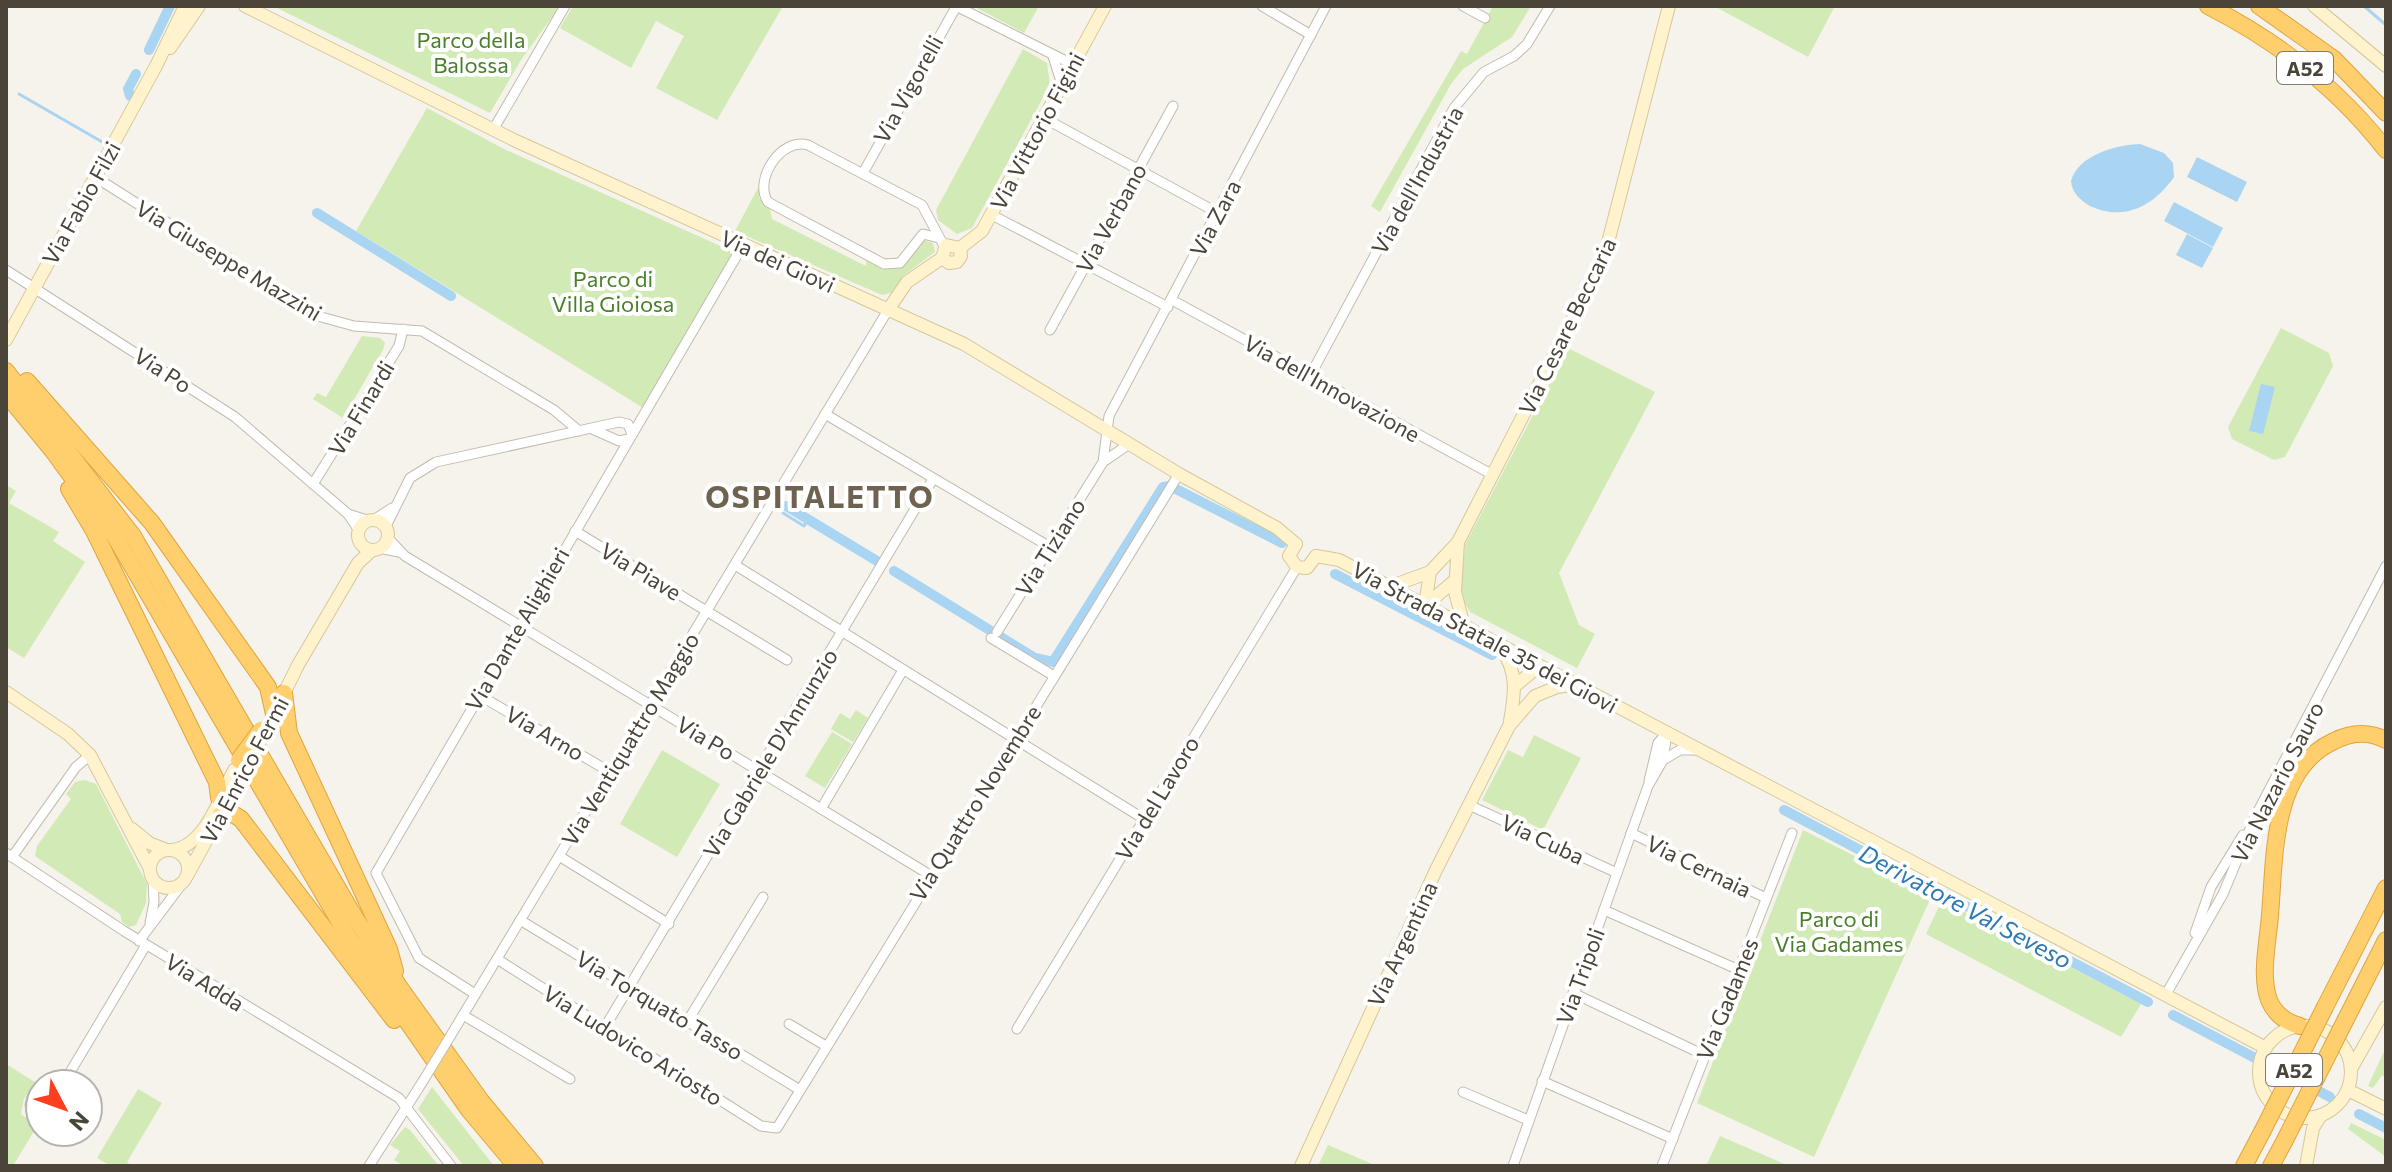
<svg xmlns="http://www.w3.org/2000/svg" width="2392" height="1172" font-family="Commissioner,sans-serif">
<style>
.green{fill:#d2eab5}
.water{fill:#a9d4f2}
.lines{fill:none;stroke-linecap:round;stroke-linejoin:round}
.stream{stroke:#a9d4f2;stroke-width:3}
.canal{stroke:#a9d4f2;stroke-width:10}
.street-casing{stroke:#c2bbae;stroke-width:11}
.secondary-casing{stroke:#d6c79b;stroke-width:14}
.highway-casing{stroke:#e0a43c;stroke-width:18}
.street{stroke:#fff;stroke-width:9}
.secondary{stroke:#fff3cd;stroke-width:12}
.highway{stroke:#ffcf6e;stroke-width:16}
.street-bridge-casing{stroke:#c2bbae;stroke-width:11;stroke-linecap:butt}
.secondary-bridge-casing{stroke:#d6c79b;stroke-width:14;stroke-linecap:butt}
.highway-bridge-casing{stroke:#e0a43c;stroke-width:18;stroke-linecap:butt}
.street-bridge{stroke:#fff;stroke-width:9}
.secondary-bridge{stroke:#fff3cd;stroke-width:12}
.highway-bridge{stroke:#ffcf6e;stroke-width:16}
.labels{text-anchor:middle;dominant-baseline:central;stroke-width:8;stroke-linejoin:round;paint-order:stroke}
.shield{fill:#fff;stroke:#817c74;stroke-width:2}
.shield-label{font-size:20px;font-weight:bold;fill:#4b4439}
.park-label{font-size:22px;fill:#4a7f2a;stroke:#fff}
.street-label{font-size:22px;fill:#4b4439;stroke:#fff}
.water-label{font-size:24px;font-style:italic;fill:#2e7ab2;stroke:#fff}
.district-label{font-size:30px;font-weight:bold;letter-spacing:2px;fill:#6e6250;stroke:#fff}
</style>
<rect width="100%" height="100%" fill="#f6f3ec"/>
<g class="green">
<polygon points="273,6 560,6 521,60 490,113"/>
<polygon points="573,6 783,6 717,120 656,88 684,36 656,21 631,68 560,28"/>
<polygon points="973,6 1039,6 1024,33"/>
<polygon points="1493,6 1531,6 1512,37 1463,69 1451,84 1380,212 1371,206 1461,51 1467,54"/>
<polygon points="1714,6 1835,6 1808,57"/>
<polygon points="1023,49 1047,63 1050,85 972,228 957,234 938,220 936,210"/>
<polygon points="427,108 504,149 736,253 645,409 356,231"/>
<polygon points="759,186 759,198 770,209 772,219 866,266 866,259 886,269 904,266 923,240 933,243 935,252 904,275 891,293 882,295 735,231"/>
<polygon points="2281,328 2329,353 2333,366 2285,457 2274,460 2232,439 2228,427"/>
<polygon points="362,336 380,338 385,343 383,350 343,418 313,399 317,393 326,397"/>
<polygon points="1568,348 1655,392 1559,573 1579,625 1595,634 1577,668 1470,612 1460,595 1465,545"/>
<polygon points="6,485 16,491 9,503 59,532 53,541 85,562 24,658 6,647"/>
<polygon points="856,710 868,718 853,742 831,729 840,713 850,719"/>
<polygon points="832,732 852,744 825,788 805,776"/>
<polygon points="1534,735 1581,758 1543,830 1482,800 1508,750 1523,757"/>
<polygon points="662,750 720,784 677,857 620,824"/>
<polygon points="85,780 96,784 147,884 146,903 136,925 129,927 122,922 120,914 35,856 37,846 71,799 66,794 75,782"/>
<polygon points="1803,830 1932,895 1814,1157 1697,1103"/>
<polygon points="1942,900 2141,1004 2121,1037 1926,934"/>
<polygon points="2386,1047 2386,1078 2382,1075 2373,1088 2368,1086"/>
<polygon points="6,1064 35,1082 24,1099 21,1114 37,1126 13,1166 6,1166"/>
<polygon points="432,1087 494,1166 464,1166 418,1109"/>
<polygon points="138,1089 162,1103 127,1162 132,1166 111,1166 97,1158"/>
<polygon points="2351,1123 2386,1140 2386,1157 2348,1129"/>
<polygon points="405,1127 410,1130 439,1166 404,1166 394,1160 400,1151 390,1145"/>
<polygon points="1720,1136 1789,1166 1706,1166"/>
<polygon points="1328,1145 1377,1166 1318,1166"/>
</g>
<g class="water">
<path d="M2140 144 2164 153 2173 163 2174 177C2154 206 2123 222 2090 206 2080 200 2072 193 2071 181 2078 155 2116 145 2140 144Z"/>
<polygon points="2197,157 2247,182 2237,202 2187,177"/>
<polygon points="2174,202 2223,228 2213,247 2164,221"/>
<polygon points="2187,234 2213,248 2202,268 2176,255"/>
<polygon points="2261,384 2275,387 2263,434 2249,431"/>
</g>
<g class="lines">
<g class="stream">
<polyline points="2364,6 2386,25"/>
<polyline points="19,94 104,143"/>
<polyline points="783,513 804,526 808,519"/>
</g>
<g class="canal">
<polyline points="149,50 170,6"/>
<polyline points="130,96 128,89 136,74"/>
<polyline points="317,213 451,296"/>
<polyline points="1174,488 1282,543"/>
<polyline points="786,506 877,561"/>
<polyline points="894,571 1035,658 1053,662 1163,487 1170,486"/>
<polyline points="1335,574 1492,655"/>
<polyline points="1784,810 2148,1002"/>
<polyline points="2173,1015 2257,1059"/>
<polyline points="2267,1064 2330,1097"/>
<polyline points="2359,1114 2386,1128"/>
</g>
<defs>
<g id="street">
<polyline points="956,6 1072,64"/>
<polyline points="1262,6 1311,35"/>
<polyline points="1463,6 1485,18"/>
<polyline points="1053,56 1062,85"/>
<polyline points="1044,118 1218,213"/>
<polyline points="493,130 565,6"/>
<polyline points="863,173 956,7"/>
<polyline points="95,177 314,315 354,326 422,331 554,410 579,431"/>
<polyline points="992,215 1168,307"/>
<path d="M939 238 923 234 900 263 884 264 768 202C753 180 781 137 808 145L922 205 944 246"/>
<polyline points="6,270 235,417 348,514 358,529"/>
<polyline points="1172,300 1493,475"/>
<polyline points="1050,330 1173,106"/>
<polyline points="1310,376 1454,108 1484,72 1514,56 1527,44 1550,6"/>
<polyline points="825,414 1050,547"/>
<polyline points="592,429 619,441 629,439"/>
<polyline points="1106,460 1129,444"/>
<polyline points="313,484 399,346 403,329"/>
<polyline points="348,514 367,520"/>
<polyline points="375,519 392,508"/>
<polyline points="386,526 410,478 436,462 619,422 628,424 632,434"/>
<polyline points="575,531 787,660"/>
<polyline points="388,538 405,556 930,875"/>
<polyline points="379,548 399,552"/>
<polyline points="735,565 1144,819"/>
<polyline points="997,632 1103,462 1109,416 1326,6"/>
<polyline points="991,638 1054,676"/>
<polyline points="479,695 610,772"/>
<polyline points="1663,760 1680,750 1696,750"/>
<polyline points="1649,781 1658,743 1667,733"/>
<polyline points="1469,805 1617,873"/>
<polyline points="821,809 903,670"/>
<polyline points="1631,833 1766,898"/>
<polyline points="6,853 124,931 399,1098 451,1166"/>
<polyline points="559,856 669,924"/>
<polyline points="12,857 76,767 90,755"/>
<polyline points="1604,910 1739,970"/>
<polyline points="520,920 800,1090"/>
<polyline points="150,923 154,902 153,880"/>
<polyline points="2195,933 2211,887 2243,835"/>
<polyline points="139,941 182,884"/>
<polyline points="497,959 761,1126 777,1128 1179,474"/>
<polyline points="1573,993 1704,1055"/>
<polyline points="475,994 419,958 376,873 743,245"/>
<polyline points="2165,996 2223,894 2255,817 2386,566"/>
<polyline points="463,1015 570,1079"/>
<polyline points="687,1022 763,897"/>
<polyline points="789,1024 826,1046"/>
<polyline points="605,1027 933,479"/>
<polyline points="1017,1029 1297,567"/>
<polyline points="448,1040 888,310"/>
<polyline points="1542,1081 1673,1139"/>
<polyline points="63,1084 146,945"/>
<polyline points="40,1091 33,1095 30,1105 40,1117"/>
<polyline points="1463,1092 1528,1120"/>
<polyline points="369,1166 423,1081"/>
<polyline points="1513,1166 1648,786 1663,760 1667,733"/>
<polyline points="1662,1166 1792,833"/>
</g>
<g id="secondary">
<polyline points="245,6 516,141 964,344 1179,474 1277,528 1296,544"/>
<polyline points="2314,6 2386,66"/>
<polyline points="170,48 199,6"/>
<polyline points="960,248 982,231 1105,6"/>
<polyline points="942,258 949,263 957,262 961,256 960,248"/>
<polyline points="942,258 946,245 960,248"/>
<polyline points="888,310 907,282 942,258"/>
<polyline points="6,340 156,66 185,6"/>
<circle cx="373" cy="535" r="15"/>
<polyline points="1458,542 1455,592 1464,626"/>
<polyline points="1296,544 1289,556 1297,567 1307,568 1316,556"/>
<polyline points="1316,556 1339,560 2266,1048"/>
<polyline points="1389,587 1430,572 1458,542 1604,258 1669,6"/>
<polyline points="1425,606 1454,581"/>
<polyline points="1425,606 1430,572"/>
<path d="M1501 648C1518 673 1515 692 1510 721"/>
<polyline points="1516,685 1539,666"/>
<polyline points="6,692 68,734 90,755 150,869"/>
<polyline points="264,734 298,665 358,563 372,550"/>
<polyline points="132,829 149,843 167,850"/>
<circle cx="169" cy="869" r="19"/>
<path d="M172 850C206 846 220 796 234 770"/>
<polyline points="188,874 240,779"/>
<circle cx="2305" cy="1072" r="46"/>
<polyline points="2351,1069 2386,1007"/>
<polyline points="2348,1090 2386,1109"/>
<polyline points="1301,1166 1436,870 1509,726 1535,696 1557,687 1572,685"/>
<polyline points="2306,1166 2313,1128 2321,1115"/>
</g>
<g id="highway">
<path d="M2208 6C2277 41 2338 88 2386 150"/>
<polyline points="2259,6 2334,59 2386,113"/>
<polyline points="6,371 133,536 351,911 400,988 481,1101 535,1166"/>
<polyline points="27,381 152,523 268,687 274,714"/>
<polyline points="6,394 53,451 114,535 349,938 469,1110 516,1166"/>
<polyline points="69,489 94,531 217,782 219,798"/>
<polyline points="284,693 289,733 389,949 395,971"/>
<polyline points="221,815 233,814 241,819 394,1020"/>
<polyline points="2325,1007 2386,888"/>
<polyline points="2346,1019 2386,940"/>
<path d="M2300 1026C2286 1022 2275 1015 2269 1000 2260 975 2268 942 2270 915 2275 857 2271 770 2334 741 2352 732 2368 731 2386 740"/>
<polyline points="2244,1166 2262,1132"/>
<polyline points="2271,1166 2284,1142"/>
</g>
</defs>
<use href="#street" class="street-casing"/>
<use href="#secondary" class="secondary-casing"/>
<use href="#highway" class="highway-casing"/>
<use href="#street" class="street"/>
<use href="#secondary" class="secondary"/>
<use href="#highway" class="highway"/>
<defs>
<polyline id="street-bridge" points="423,1081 448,1040"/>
<polyline id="secondary-bridge" points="240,779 261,740"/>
<g id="highway-bridge">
<polyline points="239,760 261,730"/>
<polyline points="2262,1132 2325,1007"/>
<polyline points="2284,1142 2346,1019"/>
</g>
</defs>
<use href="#street-bridge" class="street-bridge-casing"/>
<use href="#secondary-bridge" class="secondary-bridge-casing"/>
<use href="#highway-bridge" class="highway-bridge-casing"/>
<use href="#street-bridge" class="street-bridge"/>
<use href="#secondary-bridge" class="secondary-bridge"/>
<use href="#highway-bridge" class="highway-bridge"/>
</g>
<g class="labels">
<g class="shield">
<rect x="2277" y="52" width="56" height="32" rx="6"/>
<rect x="2266" y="1054" width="56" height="32" rx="6"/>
</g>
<g class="shield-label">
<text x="2305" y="68">A52</text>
<text x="2294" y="1070">A52</text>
</g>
<g class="park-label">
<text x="471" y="39">Parco della<tspan x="471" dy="25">Balossa</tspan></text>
<text x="613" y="278">Parco di<tspan x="613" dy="25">Villa Gioiosa</tspan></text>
<text x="1839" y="918">Parco di<tspan x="1839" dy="25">Via Gadames</tspan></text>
</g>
<g class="street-label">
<text transform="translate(908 89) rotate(-61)">Via Vigorelli</text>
<text transform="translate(1037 131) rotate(-62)">Via Vittorio Figini</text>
<text transform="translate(1417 180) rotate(-61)">Via dell'Industria</text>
<text transform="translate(81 203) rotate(-61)">Via Fabio Filzi</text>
<text transform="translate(1111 218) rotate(-61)">Via Verbano</text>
<text transform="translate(1215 218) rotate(-62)">Via Zara</text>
<text transform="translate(229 260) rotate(31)">Via Giuseppe Mazzini</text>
<text transform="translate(778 261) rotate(24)">Via dei Giovi</text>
<text transform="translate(1567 326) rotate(-64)">Via Cesare Beccaria</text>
<text transform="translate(163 370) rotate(33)">Via Po</text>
<text transform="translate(1332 388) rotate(29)">Via dell'Innovazione</text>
<text transform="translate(361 408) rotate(-59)">Via Finardi</text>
<text transform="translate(1050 547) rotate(-58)">Via Tiziano</text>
<text transform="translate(641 571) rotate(31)">Via Piave</text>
<text transform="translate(517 629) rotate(-60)">Via Dante Alighieri</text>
<text transform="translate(1485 637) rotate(28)">Via Strada Statale 35 dei Giovi</text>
<text transform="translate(545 733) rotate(30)">Via Arno</text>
<text transform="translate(706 738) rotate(31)">Via Po</text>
<text transform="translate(630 739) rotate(-59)">Via Ventiquattro Maggio</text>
<text transform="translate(770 753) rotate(-59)">Via Gabriele D'Annunzio</text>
<text transform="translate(244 770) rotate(-62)">Via Enrico Fermi</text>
<text transform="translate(2277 782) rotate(-63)">Via Nazario Sauro</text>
<text transform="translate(1157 798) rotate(-59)">Via del Lavoro</text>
<text transform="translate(975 803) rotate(-58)">Via Quattro Novembre</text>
<text transform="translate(1543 839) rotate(25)">Via Cuba</text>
<text transform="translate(1699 866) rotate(26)">Via Cernaia</text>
<text transform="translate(1402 944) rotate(-65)">Via Argentina</text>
<text transform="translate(1580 976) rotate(-70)">Via Tripoli</text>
<text transform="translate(205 982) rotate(32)">Via Adda</text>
<text transform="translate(1727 999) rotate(-68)">Via Gadames</text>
<text transform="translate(660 1005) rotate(31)">Via Torquato Tasso</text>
<text transform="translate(633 1045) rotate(32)">Via Ludovico Ariosto</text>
</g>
<g class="water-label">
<text transform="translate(1966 906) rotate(28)">Derivatore Val Seveso</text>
</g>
<g class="district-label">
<text x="820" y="495">OSPITALETTO</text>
</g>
</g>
<rect width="2392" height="1172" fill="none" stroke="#4b4439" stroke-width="16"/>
<g transform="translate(64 1108) rotate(131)"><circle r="38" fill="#ffffff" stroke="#b7b4b0" stroke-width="2"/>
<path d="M0-6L14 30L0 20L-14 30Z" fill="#fc3f1d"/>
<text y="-12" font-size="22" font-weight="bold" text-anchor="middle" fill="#4b4439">N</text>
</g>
</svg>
